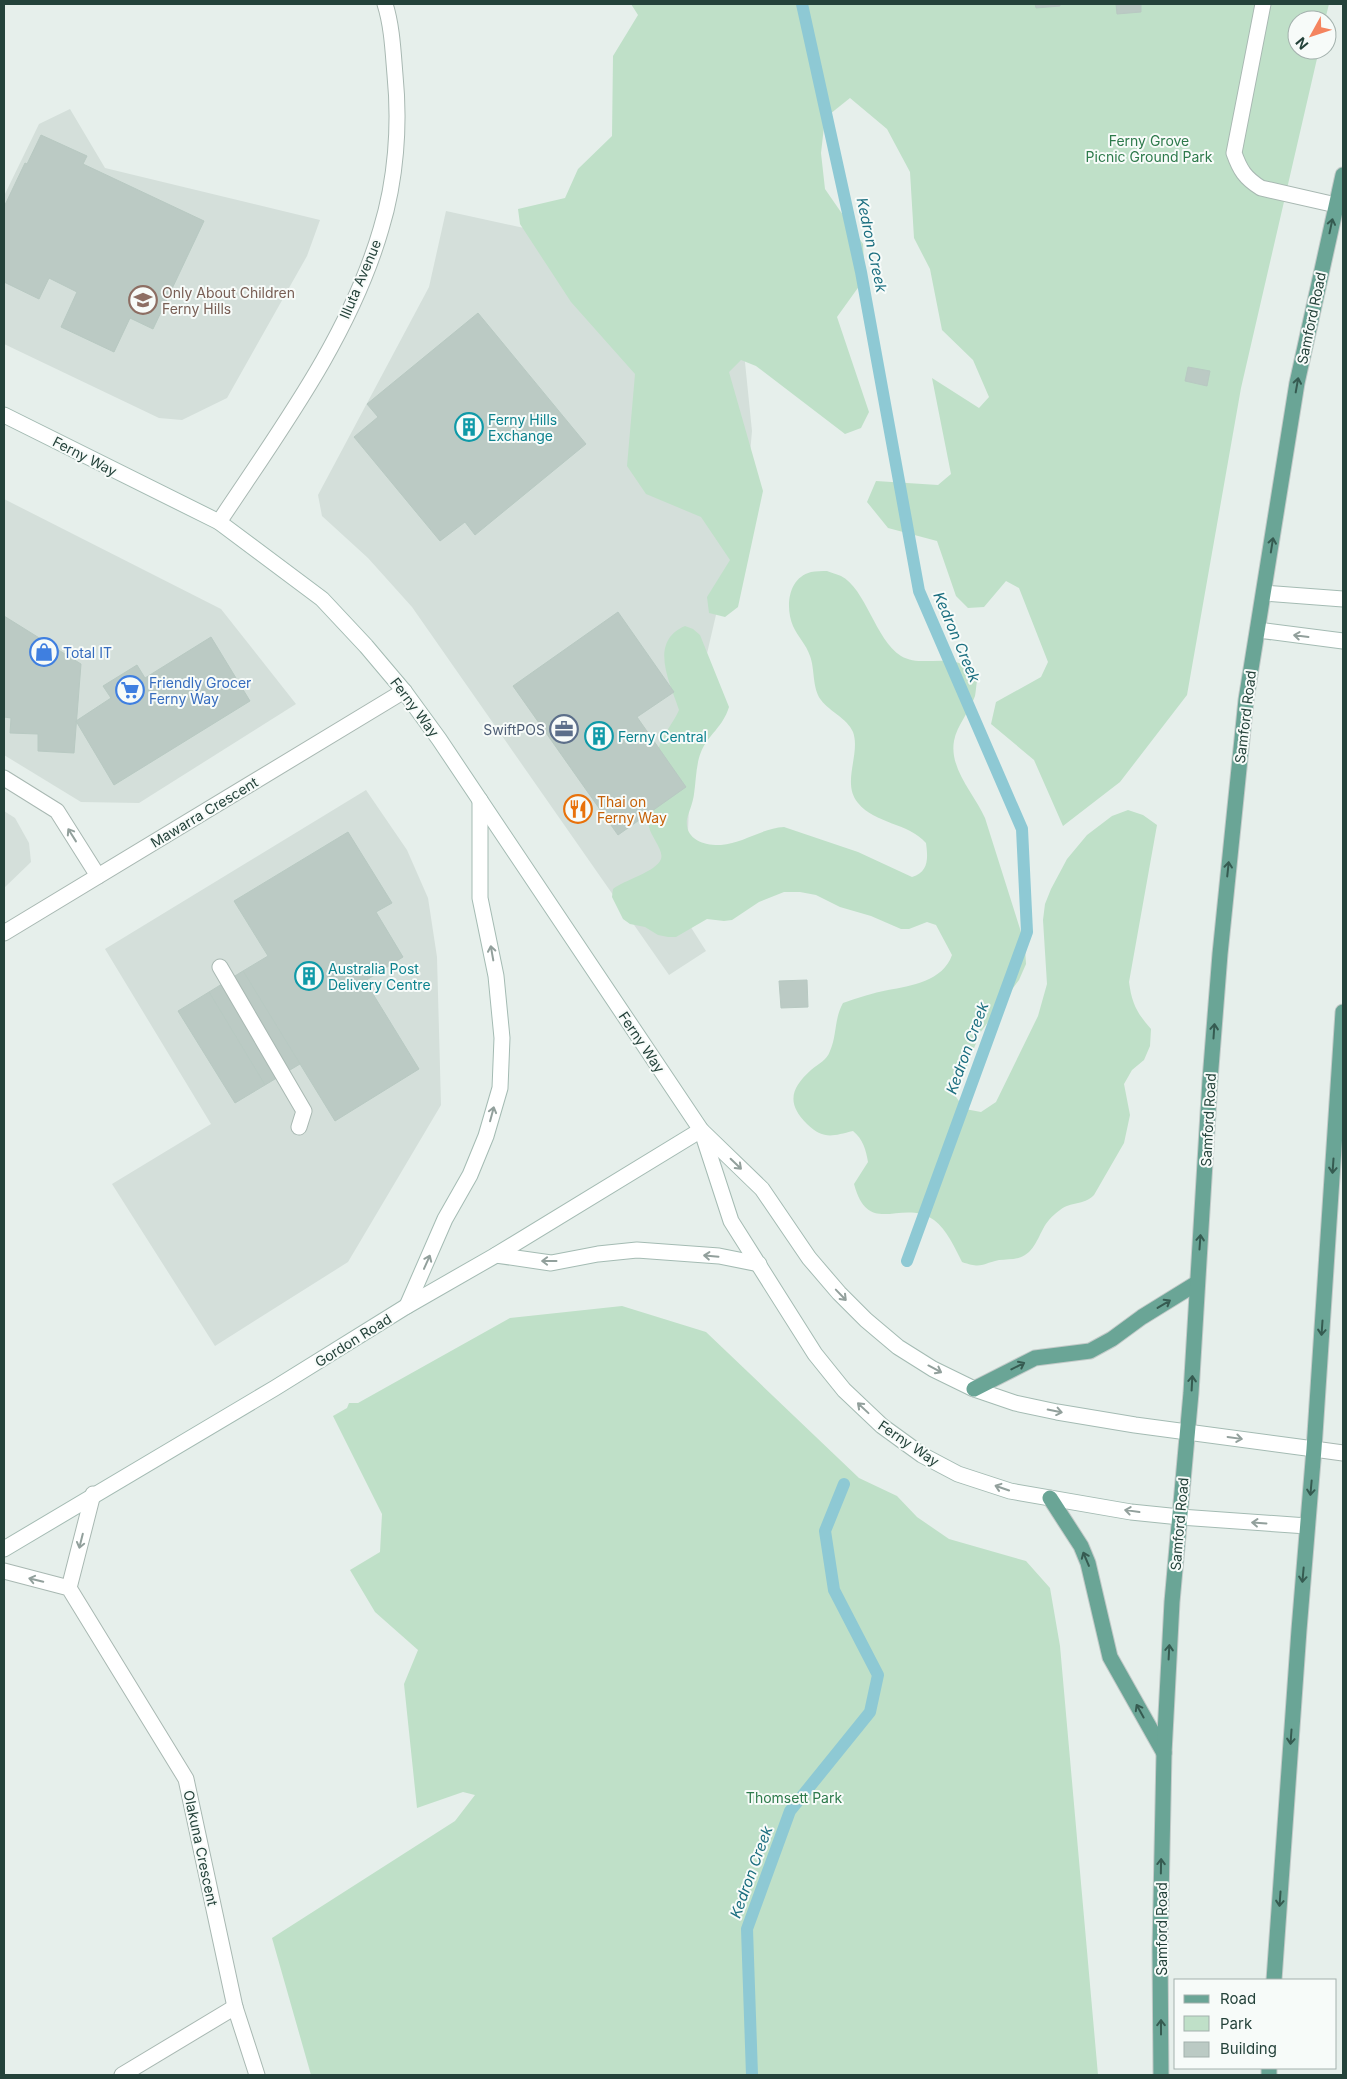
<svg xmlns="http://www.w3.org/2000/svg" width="1347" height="2079" font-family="Inter,sans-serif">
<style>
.built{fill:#d4dfda}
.green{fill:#bfe0c8}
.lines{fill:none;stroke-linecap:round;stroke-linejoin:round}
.stream{stroke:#8ec9d4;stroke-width:12}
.building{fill:#bbcac4;stroke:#b8c9c2}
.lane-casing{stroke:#a8b8b2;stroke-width:17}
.street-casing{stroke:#a8b8b2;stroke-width:17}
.secondary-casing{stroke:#a4bbb3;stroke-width:17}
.primary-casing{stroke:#c2cac8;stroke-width:17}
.lane{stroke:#fff;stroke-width:15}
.street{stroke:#fff;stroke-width:15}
.secondary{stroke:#fff;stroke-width:15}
.primary{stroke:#6aa596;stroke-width:15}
.oneway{stroke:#365b51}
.oneway2{stroke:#92a09c}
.labels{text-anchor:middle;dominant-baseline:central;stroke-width:4;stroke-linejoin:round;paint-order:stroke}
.park-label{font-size:14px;fill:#2d7a4b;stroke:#f7fbf9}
.street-label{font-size:14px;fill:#24423a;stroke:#f7fbf9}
.education-label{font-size:14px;fill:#785e54;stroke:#f7fbf9;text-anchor:start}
.culture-label{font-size:14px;fill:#0d838f;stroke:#f7fbf9;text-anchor:start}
.shop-label{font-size:14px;fill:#366cbe;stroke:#f7fbf9;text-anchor:start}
.service-label{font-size:14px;fill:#4e5e75;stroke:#f7fbf9;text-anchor:end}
.food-label{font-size:14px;fill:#c56008;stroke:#f7fbf9;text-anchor:start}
.water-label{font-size:15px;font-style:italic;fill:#1c6f80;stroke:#f7fbf9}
</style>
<rect width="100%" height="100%" fill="#e6efeb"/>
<g class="built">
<polygon points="70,109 105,168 320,220 307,256 227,398 182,420 159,418 4,344 4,196 39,124"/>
<polygon points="446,211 736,274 752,431 744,520 722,589 692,718 685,918 706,951 669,975 412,607 368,558 322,516 318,495 429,287"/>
<polygon points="4,499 221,609 296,704 139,803 81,802 4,755"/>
<polygon points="366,790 407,850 428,898 437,957 441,1105 348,1262 215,1346 112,1184 211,1124 105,949"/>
<polygon points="4,811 15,818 29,843 31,862 4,888"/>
</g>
<g class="green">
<polygon points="631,4 1329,4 1325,20 1297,20 1297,50 1319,50 1241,388 1187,695 1120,782 1063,826 1034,760 991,724 996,702 1041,677 1048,662 1019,588 1006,581 984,607 968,608 956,596 937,541 888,528 867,502 876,481 938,485 951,474 932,378 979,408 989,397 973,360 942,330 930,269 914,238 910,172 887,129 850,98 825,118 821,153 825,189 863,244 865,278 837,317 869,412 861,428 845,434 756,366 741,360 729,372 763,491 738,607 725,617 709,613 707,597 730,560 701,517 646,494 627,466 635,374 571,302 520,224 518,209 565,198 578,169 612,136 613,56 638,15"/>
<path d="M827 571C831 573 837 574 841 576 866 589 875 639 901 656 921 668 950 653 968 668 972 671 975 677 977 681 976 686 976 691 975 696 970 711 957 725 954 741 949 769 975 795 985 818L1021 932 1025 948 1026 964 1019 980 980 1033 967 1066 959 1081 956 1097 965 1109 981 1112 996 1102 1038 1016 1047 984 1043 920 1045 904 1051 889 1067 859 1087 835 1112 816 1128 810 1143 815 1157 825 1129 982C1132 1004 1137 1013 1151 1029L1150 1046 1144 1060 1132 1070 1124 1084 1130 1115 1124 1143 1094 1195C1083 1206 1071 1201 1060 1210 1056 1213 1052 1216 1049 1220 1040 1230 1037 1248 1025 1255 1017 1260 1008 1259 999 1260 981 1264 982 1269 962 1262 955 1248 947 1230 934 1220 901 1197 869 1239 854 1184L868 1162C866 1150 863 1139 853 1131 832 1136 824 1140 807 1124 786 1103 791 1088 811 1070 818 1064 827 1060 830 1051 837 1036 834 1019 843 1003 857 998 873 993 888 990 911 986 943 981 952 955L936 925 927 922 909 929H901L871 916 840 907 816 895 800 892H784L759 902 732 920 724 921 707 919 676 937H668L658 935 645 927 630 924 623 919 612 897 613 889C624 880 656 872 661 859 664 850 651 837 649 827 646 812 654 763 659 747 663 734 674 722 679 710 670 682 648 642 685 626L693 629 700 635 729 707C723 727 708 735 701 752 696 764 696 781 694 794 693 803 689 811 687 819 684 840 706 846 721 845 743 843 763 828 784 827L858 852 912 877C929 872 928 858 926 843 909 823 875 824 858 803 841 783 861 754 853 732 847 718 830 712 821 700 812 688 815 669 810 656 806 644 798 637 793 626 785 607 788 578 811 572 816 571 822 571 827 571Z"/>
<polygon points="622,1306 706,1332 859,1478 897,1496 917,1517 949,1539 1026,1561 1050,1588 1060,1646 1098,2075 311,2075 272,1938 455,1821 475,1795 463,1792 417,1808 404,1684 418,1650 375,1612 350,1570 380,1552 382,1514 333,1416 347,1408 349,1403 358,1403 510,1318"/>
</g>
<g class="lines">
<g class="stream">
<polyline points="802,4 861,272 919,591 1022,829 1027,932 907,1261"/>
<polyline points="752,2075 747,1929 790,1811 870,1712 878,1675 834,1590 825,1531 844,1484"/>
</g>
</g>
<g class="building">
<polygon points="1035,4 1060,4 1060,6 1036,8"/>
<polygon points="1116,4 1141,4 1141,12 1117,14"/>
<polygon points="41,135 87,156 83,164 204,221 153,329 130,318 114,352 61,327 77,292 49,278 39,299 4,282 4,207 25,163 27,164"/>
<polygon points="478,313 586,444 475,535 465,522 440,541 354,437 378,417 367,404"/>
<polygon points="1188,367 1210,371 1207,386 1185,381"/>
<polygon points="618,612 674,692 637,717 686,787 618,835 513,686"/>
<polygon points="4,616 81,664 74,753 38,751 38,734 10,733 11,718 4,717"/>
<polygon points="211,637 250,701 114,785 76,721 111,698 103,686 137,665 145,678"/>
<polygon points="348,832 392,903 376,912 403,957 365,981 419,1069 335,1121 243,971 268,956 234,901"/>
<polygon points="243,971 300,1064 265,1085 209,992"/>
<polygon points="807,980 808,1007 781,1008 779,981"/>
<polygon points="209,992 265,1085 235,1103 178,1011"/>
</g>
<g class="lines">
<defs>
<g id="lane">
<path d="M1263 4 1234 153C1240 170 1245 178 1261 188L1336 205"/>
<polyline points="4,778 57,811 98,876"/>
<polyline points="220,967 304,1111 299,1127"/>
<polyline points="1314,1449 1343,1453"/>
</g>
<g id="street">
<path d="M219 522C280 430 350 336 381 229 396 180 400 125 395 75 393 51 392 26 385 4"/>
<polyline points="4,933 404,691"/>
<polyline points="4,1571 69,1588 186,1779 235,2007 257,2075"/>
<polyline points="69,1588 93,1494"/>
<polyline points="122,2075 235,2007"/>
</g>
<g id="secondary">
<polyline points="4,415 219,522 322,599 366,646 404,691 439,739 701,1130 762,1189 809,1258 839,1293 866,1320 898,1347 933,1369 974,1389 1015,1403 1057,1412 1135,1425 1314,1449"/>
<polyline points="1264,593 1343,599"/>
<polyline points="1258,630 1343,641"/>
<polyline points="702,1132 731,1221 815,1354 844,1390 882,1426 922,1455 958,1474 1010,1491 1131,1512 1180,1517 1307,1526"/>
<polyline points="496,1255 551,1263 598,1254 637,1250 719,1256 759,1264"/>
<polyline points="407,1306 445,1219 470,1175 486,1136 500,1088 502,1038 496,976 480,898 480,800"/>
<polyline points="4,1549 275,1388 407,1306 496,1255 701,1130"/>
</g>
<g id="primary">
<polyline points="974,1389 1035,1358 1090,1351 1112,1339 1142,1317 1197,1283"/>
<polyline points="1050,1498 1081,1546 1088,1563 1110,1657 1164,1753"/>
<polyline points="1274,1980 1299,1630 1314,1449 1343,1012"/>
<polyline points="1161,2075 1160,1950 1164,1753 1172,1602 1191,1393 1210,1080 1220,954 1246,700 1297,383 1343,175"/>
<polyline points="1269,2075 1269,2068"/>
</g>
</defs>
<use href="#lane" class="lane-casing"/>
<use href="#street" class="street-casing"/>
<use href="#secondary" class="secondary-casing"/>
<use href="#primary" class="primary-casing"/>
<use href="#lane" class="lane"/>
<use href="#street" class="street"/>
<use href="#secondary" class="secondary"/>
<use href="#primary" class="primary"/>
</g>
<defs><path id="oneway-shaft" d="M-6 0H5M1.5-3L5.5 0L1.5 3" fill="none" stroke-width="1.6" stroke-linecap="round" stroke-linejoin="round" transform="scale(1.25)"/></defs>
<g class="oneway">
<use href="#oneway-shaft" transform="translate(1331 226) rotate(-78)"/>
<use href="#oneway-shaft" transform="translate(1297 385) rotate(-80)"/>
<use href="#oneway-shaft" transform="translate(1272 545) rotate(-81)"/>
<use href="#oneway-shaft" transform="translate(1228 869) rotate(-84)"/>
<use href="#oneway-shaft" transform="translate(1214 1031) rotate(-86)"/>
<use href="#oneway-shaft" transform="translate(1333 1166) rotate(94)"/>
<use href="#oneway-shaft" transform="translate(1200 1242) rotate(-86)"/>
<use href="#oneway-shaft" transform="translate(1164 1304) rotate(-31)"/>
<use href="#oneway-shaft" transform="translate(1322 1328) rotate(94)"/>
<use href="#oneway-shaft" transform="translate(1018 1366) rotate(-27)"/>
<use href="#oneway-shaft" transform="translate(1192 1383) rotate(-87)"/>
<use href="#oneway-shaft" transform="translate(1311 1488) rotate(95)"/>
<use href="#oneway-shaft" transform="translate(1086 1559) rotate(-113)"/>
<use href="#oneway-shaft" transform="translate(1303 1575) rotate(95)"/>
<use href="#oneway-shaft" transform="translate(1169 1652) rotate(-87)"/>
<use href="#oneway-shaft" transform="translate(1140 1711) rotate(-119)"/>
<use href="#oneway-shaft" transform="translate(1291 1737) rotate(94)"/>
<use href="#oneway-shaft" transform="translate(1161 1866) rotate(-89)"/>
<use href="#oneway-shaft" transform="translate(1280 1899) rotate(94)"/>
<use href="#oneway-shaft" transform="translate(1161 2027) rotate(-90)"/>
</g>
<g class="oneway2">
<use href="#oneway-shaft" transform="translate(1301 636) rotate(-173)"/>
<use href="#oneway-shaft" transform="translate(72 835) rotate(-122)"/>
<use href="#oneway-shaft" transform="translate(492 953) rotate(-100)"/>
<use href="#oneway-shaft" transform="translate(492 1114) rotate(-75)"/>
<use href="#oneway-shaft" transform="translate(736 1164) rotate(44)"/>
<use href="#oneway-shaft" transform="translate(711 1256) rotate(-175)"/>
<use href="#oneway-shaft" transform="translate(549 1261) rotate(-180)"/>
<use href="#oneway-shaft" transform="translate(427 1262) rotate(-66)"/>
<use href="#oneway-shaft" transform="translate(841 1295) rotate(46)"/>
<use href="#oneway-shaft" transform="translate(935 1369) rotate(28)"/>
<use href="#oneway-shaft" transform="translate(863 1408) rotate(-137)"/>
<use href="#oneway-shaft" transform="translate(1055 1411) rotate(11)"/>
<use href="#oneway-shaft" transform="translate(1235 1438) rotate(8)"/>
<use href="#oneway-shaft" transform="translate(1002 1488) rotate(-161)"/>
<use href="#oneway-shaft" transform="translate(1132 1511) rotate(-172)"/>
<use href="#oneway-shaft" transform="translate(1259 1523) rotate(-176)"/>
<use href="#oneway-shaft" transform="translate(81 1541) rotate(104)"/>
<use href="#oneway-shaft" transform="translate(36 1580) rotate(-166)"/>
</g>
<defs>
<symbol id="school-ring" viewBox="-11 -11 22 22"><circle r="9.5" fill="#f7fbf9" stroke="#8d6e63" stroke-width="1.5"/><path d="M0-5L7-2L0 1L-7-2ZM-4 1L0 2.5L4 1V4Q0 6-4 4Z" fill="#8d6e63"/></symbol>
<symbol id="building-ring" viewBox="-11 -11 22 22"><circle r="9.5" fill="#f7fbf9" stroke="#0f9aa8" stroke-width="1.5"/><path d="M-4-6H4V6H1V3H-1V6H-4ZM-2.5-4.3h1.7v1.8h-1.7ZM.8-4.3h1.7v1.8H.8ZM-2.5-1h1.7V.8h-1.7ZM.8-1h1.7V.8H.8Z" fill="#0f9aa8"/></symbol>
<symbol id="shop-ring" viewBox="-11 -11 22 22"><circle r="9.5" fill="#f7fbf9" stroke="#3f7fe0" stroke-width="1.5"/><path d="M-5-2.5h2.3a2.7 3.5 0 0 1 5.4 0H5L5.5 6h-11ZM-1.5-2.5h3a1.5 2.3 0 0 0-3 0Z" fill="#3f7fe0"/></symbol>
<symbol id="supermarket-ring" viewBox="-11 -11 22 22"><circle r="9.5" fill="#f7fbf9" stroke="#3f7fe0" stroke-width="1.5"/><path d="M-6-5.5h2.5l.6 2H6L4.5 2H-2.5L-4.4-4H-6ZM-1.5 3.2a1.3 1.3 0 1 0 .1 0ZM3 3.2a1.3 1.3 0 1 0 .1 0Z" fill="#3f7fe0"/></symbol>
<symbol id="office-ring" viewBox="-11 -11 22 22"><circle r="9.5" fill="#f7fbf9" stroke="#5c6f8a" stroke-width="1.5"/><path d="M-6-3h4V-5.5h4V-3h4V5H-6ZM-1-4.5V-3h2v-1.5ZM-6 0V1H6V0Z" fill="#5c6f8a"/></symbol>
<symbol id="restaurant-ring" viewBox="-11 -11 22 22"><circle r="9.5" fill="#f7fbf9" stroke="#e8710a" stroke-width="1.5"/><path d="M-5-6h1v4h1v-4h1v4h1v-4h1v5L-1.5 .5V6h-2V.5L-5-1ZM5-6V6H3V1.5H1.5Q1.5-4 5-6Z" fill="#e8710a"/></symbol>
</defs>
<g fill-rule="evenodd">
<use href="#school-ring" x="127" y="284" width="32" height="32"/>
<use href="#building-ring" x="453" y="411" width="32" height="32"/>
<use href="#shop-ring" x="28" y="636" width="32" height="32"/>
<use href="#supermarket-ring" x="114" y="674" width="32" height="32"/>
<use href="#office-ring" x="548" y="713" width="32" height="32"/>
<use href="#building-ring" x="583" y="720" width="32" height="32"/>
<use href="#restaurant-ring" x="562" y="793" width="32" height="32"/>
<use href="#building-ring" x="293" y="960" width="32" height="32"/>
</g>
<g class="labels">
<g class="park-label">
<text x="1149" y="140">Ferny Grove<tspan x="1149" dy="16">Picnic Ground Park</tspan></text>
<text x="794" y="1797">Thomsett Park</text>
</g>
<g class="street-label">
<text transform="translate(360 279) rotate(-67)">Illuta Avenue</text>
<text transform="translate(1311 318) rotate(-78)">Samford Road</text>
<text transform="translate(85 456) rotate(27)">Ferny Way</text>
<text transform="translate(415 707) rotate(53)">Ferny Way</text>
<text transform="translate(1245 717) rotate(-83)">Samford Road</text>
<text transform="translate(204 812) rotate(-31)">Mawarra Crescent</text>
<text transform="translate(642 1042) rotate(56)">Ferny Way</text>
<text transform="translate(1208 1120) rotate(-87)">Samford Road</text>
<text transform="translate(353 1340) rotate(-32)">Gordon Road</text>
<text transform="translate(909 1443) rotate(34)">Ferny Way</text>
<text transform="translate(1179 1524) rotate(-85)">Samford Road</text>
<text transform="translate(201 1848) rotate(78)">Olakuna Crescent</text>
<text transform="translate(1161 1929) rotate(-90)">Samford Road</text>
</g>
<g class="education-label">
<text x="162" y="292">Only About Children<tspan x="162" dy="16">Ferny Hills</tspan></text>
</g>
<g class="culture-label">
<text x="488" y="419">Ferny Hills<tspan x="488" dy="16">Exchange</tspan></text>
<text x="618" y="736">Ferny Central</text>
<text x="328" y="968">Australia Post<tspan x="328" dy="16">Delivery Centre</tspan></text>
</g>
<g class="shop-label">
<text x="63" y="652">Total IT</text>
<text x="149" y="682">Friendly Grocer<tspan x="149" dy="16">Ferny Way</tspan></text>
</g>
<g class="service-label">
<text x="545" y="729">SwiftPOS</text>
</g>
<g class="food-label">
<text x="597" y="801">Thai on<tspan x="597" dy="16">Ferny Way</tspan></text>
</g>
<g class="water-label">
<text transform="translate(872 245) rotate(78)">Kedron Creek</text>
<text transform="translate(957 637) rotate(67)">Kedron Creek</text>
<text transform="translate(967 1048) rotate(-70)">Kedron Creek</text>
<text transform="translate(751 1872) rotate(-70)">Kedron Creek</text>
</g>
</g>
<rect width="1347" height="2079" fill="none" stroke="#24423a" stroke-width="10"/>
<rect x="1174" y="1979" width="162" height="90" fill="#f7fbf9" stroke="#a3b1ad"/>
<rect x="1184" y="1995" width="25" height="8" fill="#6aa596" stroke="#a3b1ad"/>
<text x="1220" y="2004" font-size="15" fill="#24423a">Road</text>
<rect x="1184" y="2016" width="25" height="15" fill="#bfe0c8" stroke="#a3b1ad"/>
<text x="1220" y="2029" font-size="15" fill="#24423a">Park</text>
<rect x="1184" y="2042" width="25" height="15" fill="#bbcac4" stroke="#a3b1ad"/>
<text x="1220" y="2054" font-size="15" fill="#24423a">Building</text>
<g transform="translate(1312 35) rotate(230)"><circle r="24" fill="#f7fbf9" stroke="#a3b1ad"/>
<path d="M0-4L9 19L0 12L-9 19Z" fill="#f4845f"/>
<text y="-8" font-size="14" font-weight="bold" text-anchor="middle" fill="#24423a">N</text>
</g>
</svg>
